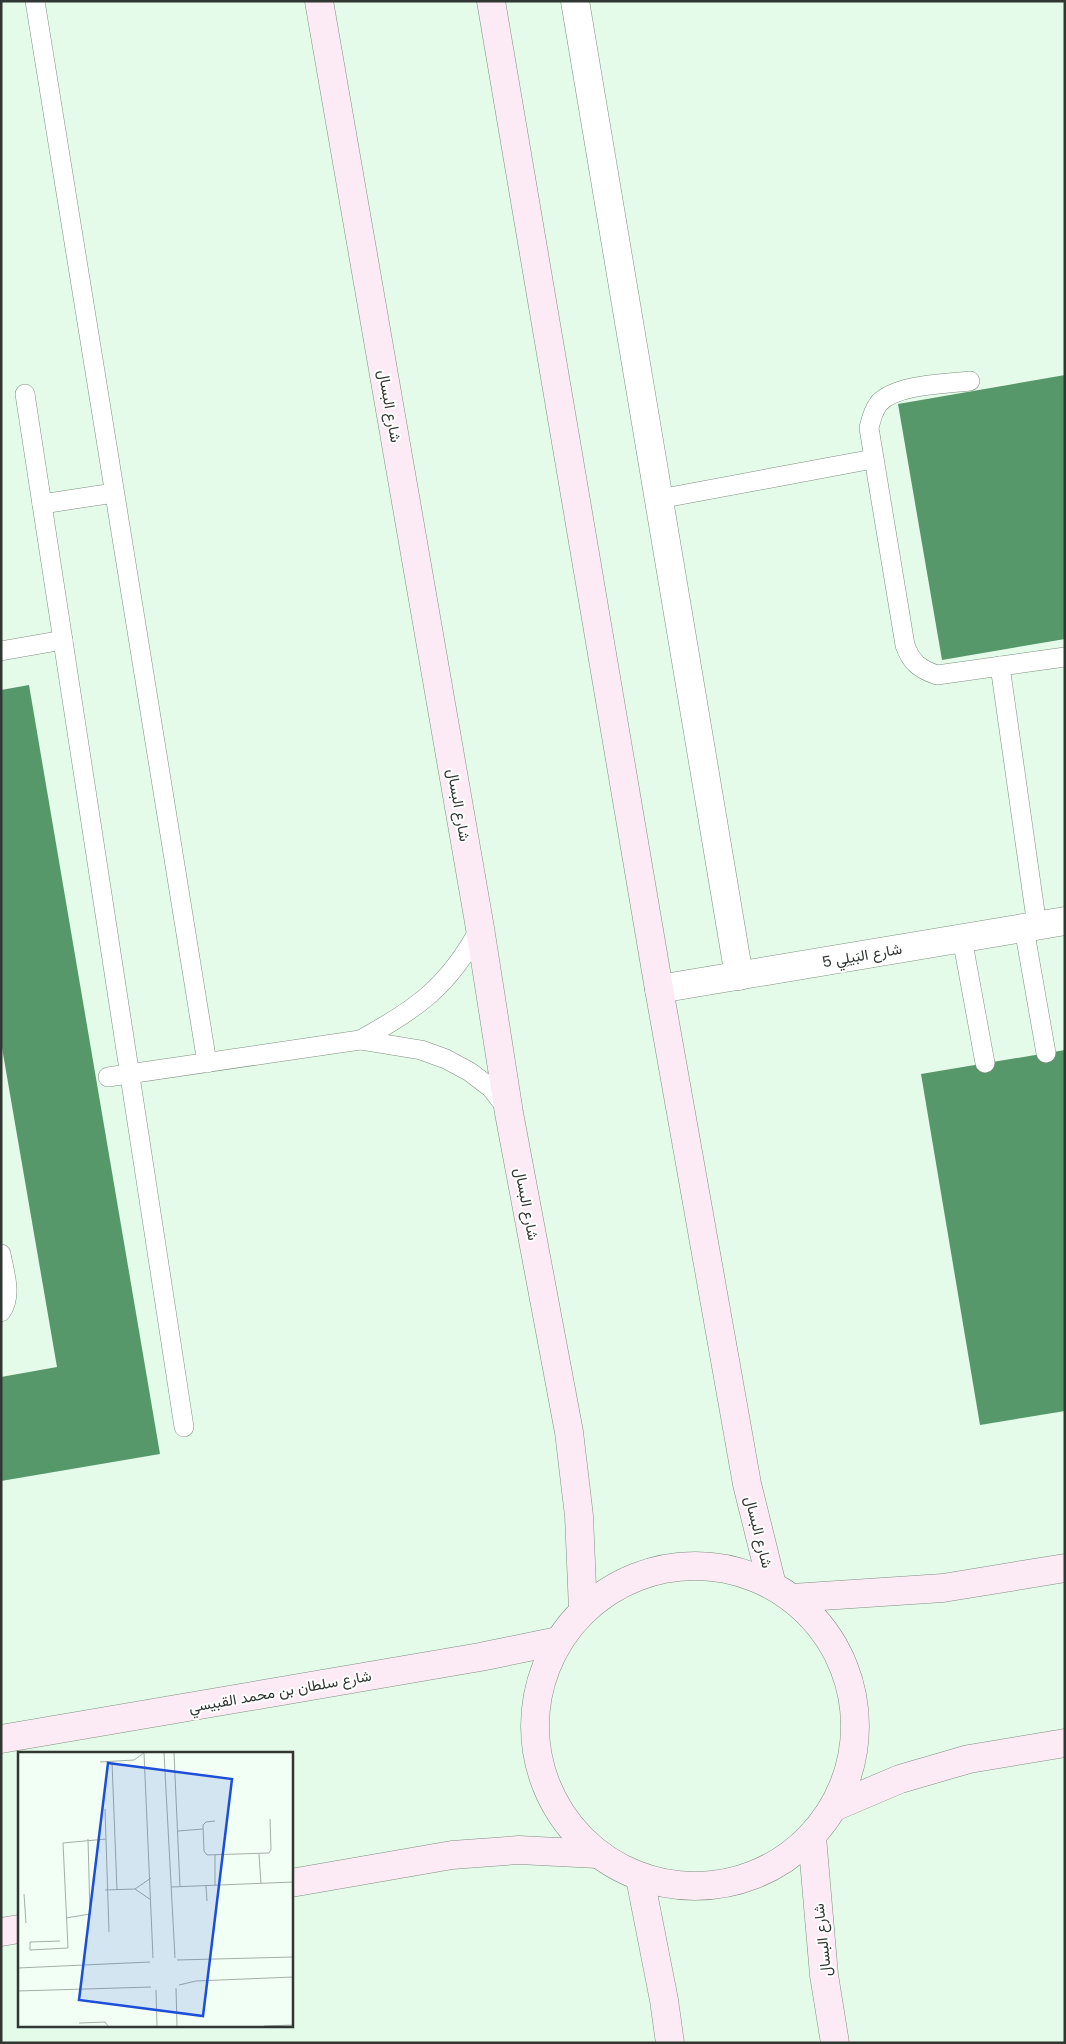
<svg xmlns="http://www.w3.org/2000/svg" width="1066" height="2044" font-family="Poppins,Vazirmatn,sans-serif">
<style>
.built{fill:#e4fbe9;fill-rule:evenodd}
.building{fill:#57986a}
.lines{fill:none;stroke-linecap:round;stroke-linejoin:round}
.lane-casing{stroke:#7f8e82;stroke-width:20}
.street-casing{stroke:#7f8e82;stroke-width:29}
.secondary-casing{stroke:#7f8e82;stroke-width:29}
.lane{stroke:#fff;stroke-width:19}
.street{stroke:#fff;stroke-width:28}
.secondary{stroke:#fceaf4;stroke-width:28}
.labels{text-anchor:middle;dominant-baseline:central;stroke-width:4;stroke-linejoin:round;paint-order:stroke}
.street-label{font-size:15px;fill:#303631;stroke:#fff}
.inset-road{fill:none;stroke:#a4afa7;stroke-width:1}
.view{fill:#1d4ed8;fill-opacity:0.15;stroke:#1d4ed8;stroke-width:2.5}
.inset-edge{fill:none;stroke:#303631;stroke-width:2.5}
</style>
<rect width="100%" height="100%" fill="#f2fff5"/>
<path class="built" d="M1 1H1065V2043H1ZM19 1753H291V2025H19Z"/>
<g class="building">
<polygon points="1065,375 1065,639 942,660 898,404"/>
<polygon points="29,685 160,1454 1,1481 1,1377 57,1367 1,1042 1,690"/>
<polygon points="1065,1050 1065,1411 980,1425 921,1074"/>
</g>
<g class="lines">
<defs>
<g id="lane">
<polyline points="35,1 207,1063"/>
<path d="M970 381C945 384 897 384 879 403 873 411 871 419 869 428L905 645C911 662 919 669 937 675L1065 657"/>
<polyline points="25,394 184,1427"/>
<polyline points="659,499 873,459"/>
<polyline points="42,504 114,493"/>
<polyline points="1,651 63,640"/>
<polyline points="1000,666 1037,926"/>
<polyline points="1024,928 1046,1053"/>
<polyline points="962,938 985,1063"/>
<path d="M360 1040C417 1009 449 986 480 928"/>
<polyline points="108,1077 360,1040 421,1050 446,1059 470,1072 491,1088 506,1107"/>
<path d="M1 1254C4 1272 13 1295 1 1312"/>
</g>
<g id="street">
<polyline points="575,1 739,976"/>
<polyline points="659,989 1065,921"/>
</g>
<g id="secondary">
<polyline points="319,1 480,928 509,1113 569,1432 579,1516 583,1610"/>
<polyline points="491,1 659,989 747,1484 772,1585"/>
<circle cx="695" cy="1726" r="160"/>
<polyline points="792,1598 943,1588 1065,1568"/>
<polyline points="1,1739 480,1657 558,1641"/>
<polyline points="834,1807 900,1779 969,1759 1065,1743"/>
<polyline points="812,1837 824,1975 835,2043"/>
<polyline points="640,1878 664,2000 670,2043"/>
<polyline points="291,1883 452,1855 519,1850 597,1854"/>
<polyline points="1,1932 19,1929"/>
</g>
</defs>
<use href="#lane" class="lane-casing"/>
<use href="#street" class="street-casing"/>
<use href="#secondary" class="secondary-casing"/>
<use href="#lane" class="lane"/>
<use href="#street" class="street"/>
<use href="#secondary" class="secondary"/>
</g>
<g class="labels">
<g class="street-label">
<text transform="translate(390 406) rotate(80)">شارع البسال</text>
<text transform="translate(459 805) rotate(80)">شارع البسال</text>
<text transform="translate(862 955) rotate(-10)">شارع البَيلِي 5</text>
<text transform="translate(527 1204) rotate(79)">شارع البسال</text>
<text transform="translate(759 1532) rotate(76)">شارع البسال</text>
<text transform="translate(280 1691) rotate(-10)">شارع سلطان بن محمد القبيسي</text>
<text transform="translate(822 1940) rotate(-96)">شارع البسال</text>
</g>
</g>
<g transform="translate(18 1752)">
<rect width="275" height="275" fill="#f2fff5"/>
<path class="inset-road" d="M126 1 135 206M146 1 157 206M156 1 162 135M82 10 116 8 126 1M94 10 99 138M87 57 91 180M197 69 188 70 185 73 186 99 189 103 251 101 253 98 252 67M160 79 185 77M241 102 243 132M197 103V134M188 134 189 149M153 135 275 130M117 137 133 126M87 138 117 137 133 148M6 142 8 171M48 166 72 162 70 87M42 189 12 190V198L50 196 45 91 88 87M159 208 275 205M0 216 132 210M161 233 178 229 275 225M158 236 159 274M138 238 139 274M0 239 133 235M61 271 87 270 90 274M246 274 275 273"/>
<path class="view" d="M90 11 214 27 185 264 61 248Z"/>
<rect width="275" height="275" class="inset-edge"/>
</g>
<rect width="1066" height="2044" fill="none" stroke="#303631" stroke-width="5"/>
</svg>
